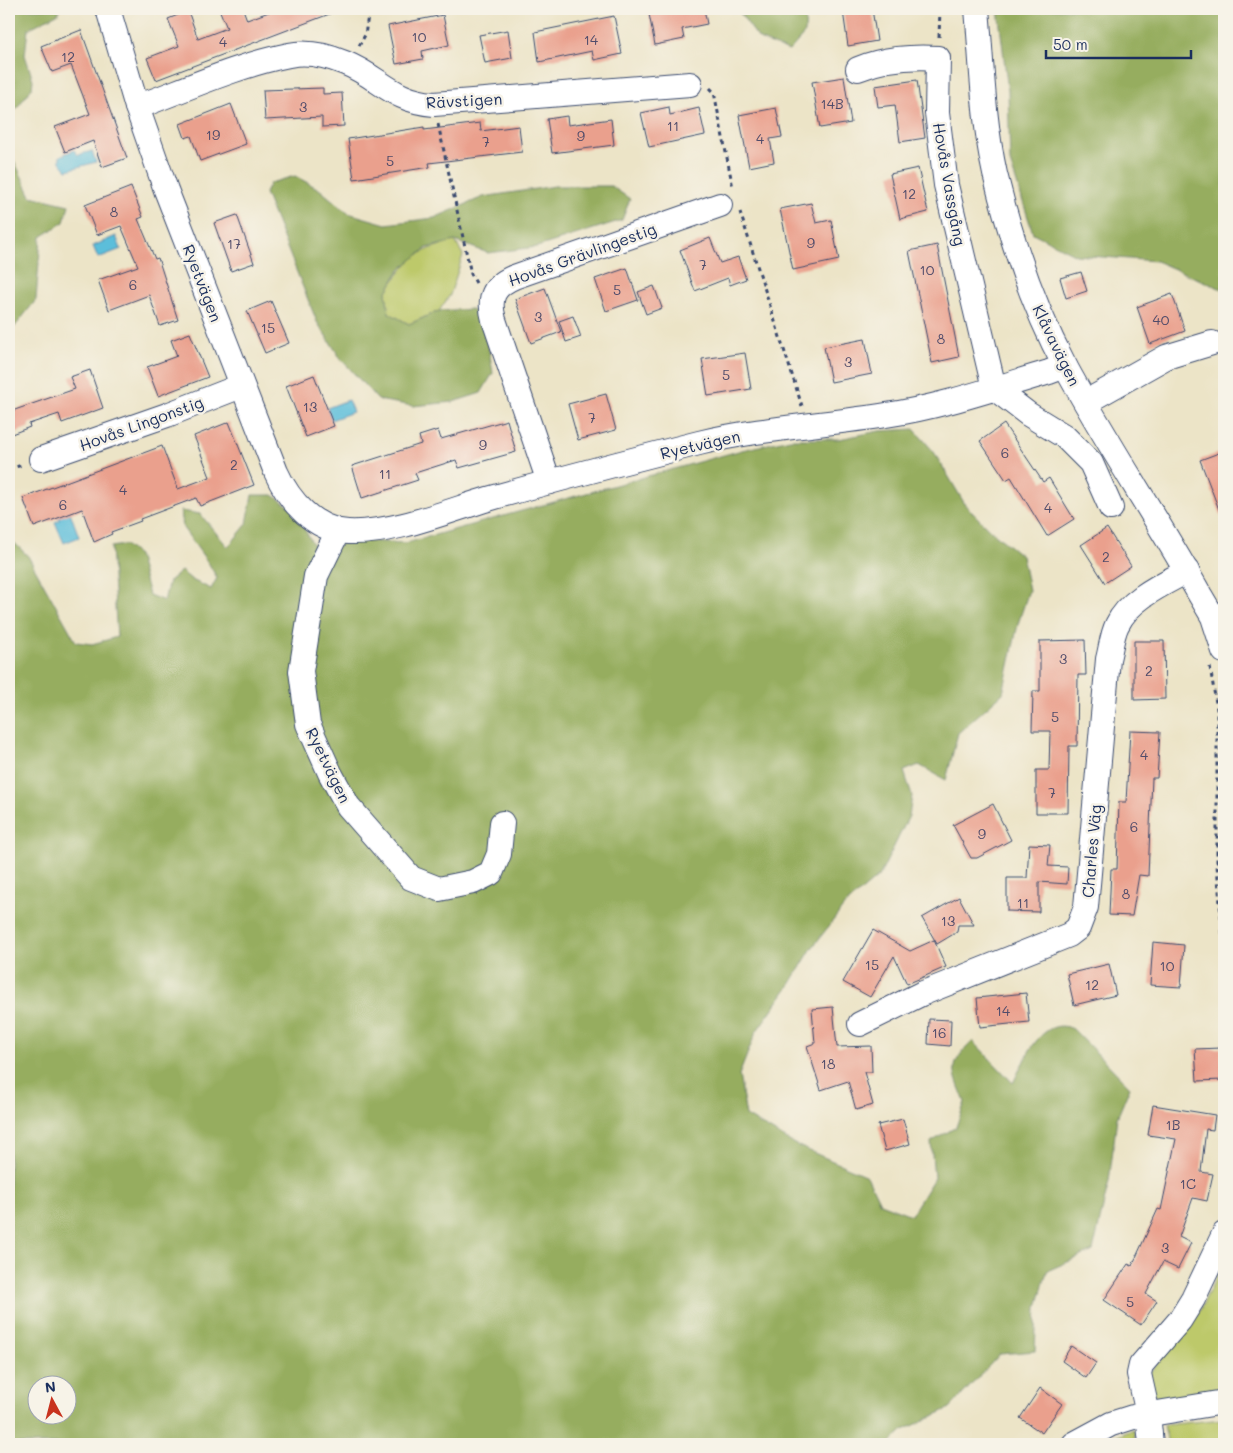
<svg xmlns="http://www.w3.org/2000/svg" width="1233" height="1453" font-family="Mali,sans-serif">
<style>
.green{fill:#bdc96b;stroke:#6c7c64}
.forest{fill:#96ad5f;stroke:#586e5e;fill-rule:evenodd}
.water{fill:#5cbeda;stroke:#3c769c}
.building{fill:#eaa08d}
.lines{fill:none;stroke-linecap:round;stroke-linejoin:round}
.minor-casing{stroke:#3a4a6e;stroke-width:26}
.path{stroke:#3a4a6e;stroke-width:3;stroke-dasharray:4 4;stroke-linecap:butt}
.minor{stroke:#fff;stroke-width:24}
.labels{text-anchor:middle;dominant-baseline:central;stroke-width:5;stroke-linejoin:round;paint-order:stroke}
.number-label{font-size:14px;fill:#4f4b6a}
.street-label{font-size:16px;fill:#1b2f5e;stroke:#f7f3e8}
</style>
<rect width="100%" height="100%" fill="#f7f3e8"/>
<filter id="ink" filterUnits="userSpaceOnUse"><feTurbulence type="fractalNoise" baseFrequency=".02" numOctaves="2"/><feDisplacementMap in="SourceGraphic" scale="10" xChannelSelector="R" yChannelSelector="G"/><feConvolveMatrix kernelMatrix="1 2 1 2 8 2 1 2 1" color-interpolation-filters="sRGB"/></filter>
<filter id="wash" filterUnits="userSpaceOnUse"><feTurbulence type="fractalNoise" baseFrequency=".0096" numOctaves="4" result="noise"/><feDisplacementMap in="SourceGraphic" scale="20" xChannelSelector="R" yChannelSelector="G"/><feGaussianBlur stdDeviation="1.12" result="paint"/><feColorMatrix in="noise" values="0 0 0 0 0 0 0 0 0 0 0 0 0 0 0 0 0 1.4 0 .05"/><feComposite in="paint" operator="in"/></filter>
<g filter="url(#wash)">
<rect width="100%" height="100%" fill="#ece4c7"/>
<g class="green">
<path d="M455 241 463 255 450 295 439 311 409 324 389 313 386 293C407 259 416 251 455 241Z"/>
<polygon points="1224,1261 1224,1390 1162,1400 1152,1391 1150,1372 1185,1332 1200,1310"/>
<polygon points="1224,1419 1224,1444 1168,1444 1164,1425"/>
<polygon points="1134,1429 1135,1444 1099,1444"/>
</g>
<g class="forest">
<polygon points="9,9 59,9 59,13 28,29 25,55 33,80 32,88 16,109 9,114"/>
<polygon points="737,9 806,9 805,33 789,51 759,39"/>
<polygon points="998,9 1224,9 1224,290 1156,261 1076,255 1033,233 1010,162 1008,91"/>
<polygon points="9,150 31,196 69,205 64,222 41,237 36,300 9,334"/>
<polygon points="295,176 319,189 348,213 386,224 434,218 483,197 555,186 611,186 630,199 622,220 537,247 488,253 455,241 427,248 400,269 386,293 389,313 409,324 439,311 472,309 486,333 493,373 481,393 453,402 413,406 378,400 341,359 317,322 265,193 270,183"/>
<path d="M914 429 934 452 966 506 990 530 1022 556 1029 590 1018 624 1003 693 958 733 946 780 919 765 904 771 912 796 909 816 880 875 845 905 812 948 791 983 756 1032 739 1075 746 1116 796 1145 867 1176 880 1203 911 1215 934 1178 931 1142 956 1127 965 1102C953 1071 947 1066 973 1041L1013 1083C1024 1062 1041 1014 1073 1029L1130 1087 1117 1118 1109 1181 1093 1251 1047 1271 1037 1307 1035 1351 1000 1354 950 1408 904 1430 889 1444H9V538L28 556 76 642 92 644 117 637 111 547 125 545 138 555 149 595 164 601 169 581 181 571 192 580 211 589 217 578 209 564 183 528 181 511 200 514 228 547 247 524 252 495H273L293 509 313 544 342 540 406 543 742 450 790 439H839L879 431ZM38 1386H68V1416H38Z"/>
</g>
<g class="water">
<polygon points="74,150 78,155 92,151 96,162 67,170 60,162 60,156"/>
<polygon points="116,236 121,249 98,258 93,246"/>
<polygon points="348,400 353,412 331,420 327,408"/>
<polygon points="70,512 79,537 64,543 55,522 60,520 59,516"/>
</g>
<g id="blocks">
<g class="building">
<polygon points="219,9 243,9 247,20 277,9 340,10 156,80 147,58 179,46 168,19 188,11 198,39 227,28"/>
<polygon points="648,9 704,9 707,24 682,29 684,39 655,45"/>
<polygon points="860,9 872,9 877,41 848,46 843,11"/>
<polygon points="443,15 449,45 422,51 423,59 396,64 388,26"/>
<polygon points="614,16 622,54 594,60 592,51 539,62 535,32"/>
<polygon points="81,30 127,158 102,167 93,141 65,152 55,127 90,114 71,65 52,72 41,46"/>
<polygon points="508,30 512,58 485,63 479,35"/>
<polygon points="844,77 851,123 820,128 812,82"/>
<polygon points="917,80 925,138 900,142 895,105 878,107 875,86"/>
<polygon points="323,88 323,94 342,93 344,126 322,127 322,117 265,120 263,90"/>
<polygon points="231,104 246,144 200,161 191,136 185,138 180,124"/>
<polygon points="669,107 670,115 699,108 705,135 649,147 641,113"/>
<polygon points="776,108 782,137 770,139 774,162 749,167 739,115"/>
<polygon points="567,116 568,125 611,119 614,145 552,153 547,119"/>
<polygon points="480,123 481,131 519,126 522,152 429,163 430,167 354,179 348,139 424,127 424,130"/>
<polygon points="918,168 928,212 900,219 890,174"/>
<polygon points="131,187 143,217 138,219 155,259 158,258 178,320 160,326 149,295 109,310 98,280 138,266 121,226 97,235 85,205"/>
<polygon points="811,203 816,223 831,220 839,260 793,270 780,209"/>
<polygon points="237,215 254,263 231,271 214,223"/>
<polygon points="710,238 720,263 738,257 746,279 730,285 728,278 695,291 680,250"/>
<polygon points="937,245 959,357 932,363 909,251"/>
<polygon points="627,268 638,300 606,311 595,279"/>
<polygon points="1081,272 1087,291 1066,298 1060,278"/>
<polygon points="654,286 662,308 646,314 638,292"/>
<polygon points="545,288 561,332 531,343 515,299"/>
<polygon points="1172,294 1185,331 1150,344 1137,307"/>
<polygon points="271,301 289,343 265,353 247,311"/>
<polygon points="573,316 581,337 566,342 559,321"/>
<polygon points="190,333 208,377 158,396 147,367 177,356 171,340"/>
<polygon points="865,339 872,374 831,382 824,347"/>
<polygon points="745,353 751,389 708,396 702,359"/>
<polygon points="90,370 103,408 62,423 59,414 29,424 30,427 9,435 9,412 75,389 70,377"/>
<polygon points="314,375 334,426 306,437 286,386"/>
<polygon points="606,394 616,430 578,440 568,404"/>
<polygon points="507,420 516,452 459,468 456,460 415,473 418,480 362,498 352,466 421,444 419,436 438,430 441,439"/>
<polygon points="229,422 254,485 200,506 196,498 140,519 141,521 111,532 112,534 94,542 82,509 34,527 23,498 162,446 178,489 210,477 194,436"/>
<polygon points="1004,424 1043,482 1049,478 1074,519 1047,536 1011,477 1006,480 980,441"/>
<polygon points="1224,451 1224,520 1223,520 1200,460"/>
<polygon points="1107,528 1131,566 1105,583 1081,545"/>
<polygon points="1085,640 1086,675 1078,675 1077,746 1069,746 1068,813 1036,813 1036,770 1049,770 1050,731 1032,731 1033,691 1040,691 1040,641"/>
<polygon points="1134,641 1164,641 1165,699 1134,700"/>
<polygon points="1130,731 1160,732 1157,778 1152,778 1148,876 1139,875 1132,916 1109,915 1111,869 1117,869 1119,802 1126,802"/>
<polygon points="993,804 1011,840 977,858 971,858 953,825"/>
<polygon points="1029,844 1050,845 1048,866 1068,867 1067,884 1039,882 1039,912 1007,911 1007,878 1027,878"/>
<polygon points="959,897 974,925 958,925 957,932 937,944 922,918"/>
<polygon points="873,930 910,951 934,940 946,967 907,984 894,956 870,997 843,982"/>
<polygon points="1153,942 1184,945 1181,987 1150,985"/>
<polygon points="1109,964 1116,995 1074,1005 1067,974"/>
<polygon points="1026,993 1029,1022 980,1027 977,998"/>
<polygon points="833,1007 837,1047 871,1046 872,1072 864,1072 873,1105 856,1110 848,1081 821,1090 807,1046 815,1043 812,1009"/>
<polygon points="929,1019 951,1020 950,1046 928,1044"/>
<polygon points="1221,1048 1223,1080 1197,1081 1195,1049"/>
<polygon points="1153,1105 1215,1115 1213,1130 1206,1129 1201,1172 1213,1174 1207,1201 1193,1198 1179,1237 1191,1243 1178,1269 1163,1262 1146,1294 1157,1301 1141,1325 1104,1300 1128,1264 1132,1266 1158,1209 1161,1210 1176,1139 1148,1135"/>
<polygon points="903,1119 910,1144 885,1151 878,1125"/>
<polygon points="1071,1346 1096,1363 1086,1378 1062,1361"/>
<polygon points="1040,1388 1062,1404 1042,1433 1020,1418"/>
</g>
</g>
</g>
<g filter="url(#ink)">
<use href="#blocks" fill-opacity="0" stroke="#3a4a6e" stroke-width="1"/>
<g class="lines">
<defs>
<g id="minor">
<path d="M108 9 137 107 166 190 276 472C289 501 314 530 348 532 392 534 445 512 488 499 558 479 628 461 699 443 761 428 823 425 886 415 941 407 995 388 1049 372L1065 366"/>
<path d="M977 9C982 64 983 120 995 174 1011 240 1033 306 1065 366 1107 444 1157 518 1200 595L1213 617 1224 651"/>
<path d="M858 69C882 59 912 56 938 58L937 113 946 185 994 388 1028 414 1064 436 1091 463 1111 508"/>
<path d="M137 107C186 89 238 65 289 55 307 51 328 56 345 63 380 77 392 101 434 104L690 84"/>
<polyline points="1086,402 1166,357 1212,343"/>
<polyline points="41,459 167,415 241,386"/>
<path d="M549 482 494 320C488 298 493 286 514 277L720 205"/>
<polyline points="338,531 316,576 301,671 308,724 330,773 348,806 411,878 439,889 473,882 491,873 499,854 502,823"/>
<path d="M860 1024 921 994 1069 935 1078 928 1086 907 1108 659C1111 648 1112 635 1117 625 1129 599 1163 584 1187 571"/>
<polyline points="1074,1444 1111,1424 1133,1417 1224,1402"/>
<polyline points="1151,1444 1148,1414 1139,1374 1141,1365 1180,1320 1193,1299 1224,1234"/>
</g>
</defs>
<use href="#minor" class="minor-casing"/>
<g class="path">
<polyline points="939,37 940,9"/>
<polyline points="359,46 365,35 369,9"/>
<polyline points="710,88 714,92 733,188"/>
<polyline points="438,124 471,274 476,283"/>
<polyline points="740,212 802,406"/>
<polyline points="9,469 22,465"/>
<polyline points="1210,667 1217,709 1217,865 1224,955"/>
</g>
<use href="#minor" class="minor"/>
</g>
</g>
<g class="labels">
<g class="number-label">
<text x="419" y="36">10</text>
<text x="591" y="39">14</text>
<text x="223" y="41">4</text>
<text x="68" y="56">12</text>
<text x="832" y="103">14B</text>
<text x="303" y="106">3</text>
<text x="673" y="125">11</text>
<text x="213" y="134">19</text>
<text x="581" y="135">9</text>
<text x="760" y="138">4</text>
<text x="486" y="141">7</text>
<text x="390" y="160">5</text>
<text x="909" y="193">12</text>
<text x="114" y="211">8</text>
<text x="811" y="242">9</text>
<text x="234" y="243">17</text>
<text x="703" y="264">7</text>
<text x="927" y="269">10</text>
<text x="133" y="284">6</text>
<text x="617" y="289">5</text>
<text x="538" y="316">3</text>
<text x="1161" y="319">40</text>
<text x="268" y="327">15</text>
<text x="941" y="338">8</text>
<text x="848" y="361">3</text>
<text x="726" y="374">5</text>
<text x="310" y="406">13</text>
<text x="592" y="417">7</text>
<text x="483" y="444">9</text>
<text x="1005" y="452">6</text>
<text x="234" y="464">2</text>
<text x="385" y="473">11</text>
<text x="123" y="489">4</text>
<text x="63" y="504">6</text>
<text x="1048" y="507">4</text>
<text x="1106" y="556">2</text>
<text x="1063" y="658">3</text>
<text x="1149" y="670">2</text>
<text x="1055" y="716">5</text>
<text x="1144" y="754">4</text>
<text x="1052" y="792">7</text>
<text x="1134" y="826">6</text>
<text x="982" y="833">9</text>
<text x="1126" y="893">8</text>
<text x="1023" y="902">11</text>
<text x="948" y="920">13</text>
<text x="872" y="964">15</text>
<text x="1167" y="965">10</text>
<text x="1092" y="984">12</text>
<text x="1003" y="1010">14</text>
<text x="939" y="1032">16</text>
<text x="828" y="1063">18</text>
<text x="1173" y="1124">1B</text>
<text x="1188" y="1183">1C</text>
<text x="1165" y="1247">3</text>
<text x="1130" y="1301">5</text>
</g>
<g class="street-label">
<text transform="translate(464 100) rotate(-3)">Rävstigen</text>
<text transform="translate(950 184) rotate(80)">Hovås Vassgång</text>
<text transform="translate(582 254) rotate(-20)">Hovås Grävlingestig</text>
<text transform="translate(203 283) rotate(69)">Ryetvägen</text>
<text transform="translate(1057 345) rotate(64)">Klåvavägen</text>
<text transform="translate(141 423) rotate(-20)">Hovås Lingonstig</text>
<text transform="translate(700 444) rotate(-13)">Ryetvägen</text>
<text transform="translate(329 765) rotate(64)">Ryetvägen</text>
<text transform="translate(1091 851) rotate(-85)">Charles Väg</text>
</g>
</g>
<rect width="1233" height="1453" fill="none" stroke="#f7f3e8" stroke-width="30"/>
<g transform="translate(52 1400) rotate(353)"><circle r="24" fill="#f7f3e8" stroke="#9fa5b1"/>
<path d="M0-4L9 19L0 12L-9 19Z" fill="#c8321e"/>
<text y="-8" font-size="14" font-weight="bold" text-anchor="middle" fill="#1b2f5e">N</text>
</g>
<path d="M1046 50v8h145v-8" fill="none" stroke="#1b2f5e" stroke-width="2.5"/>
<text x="1053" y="50" font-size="15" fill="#1b2f5e" stroke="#f7f3e8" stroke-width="4" paint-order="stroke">50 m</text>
</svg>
